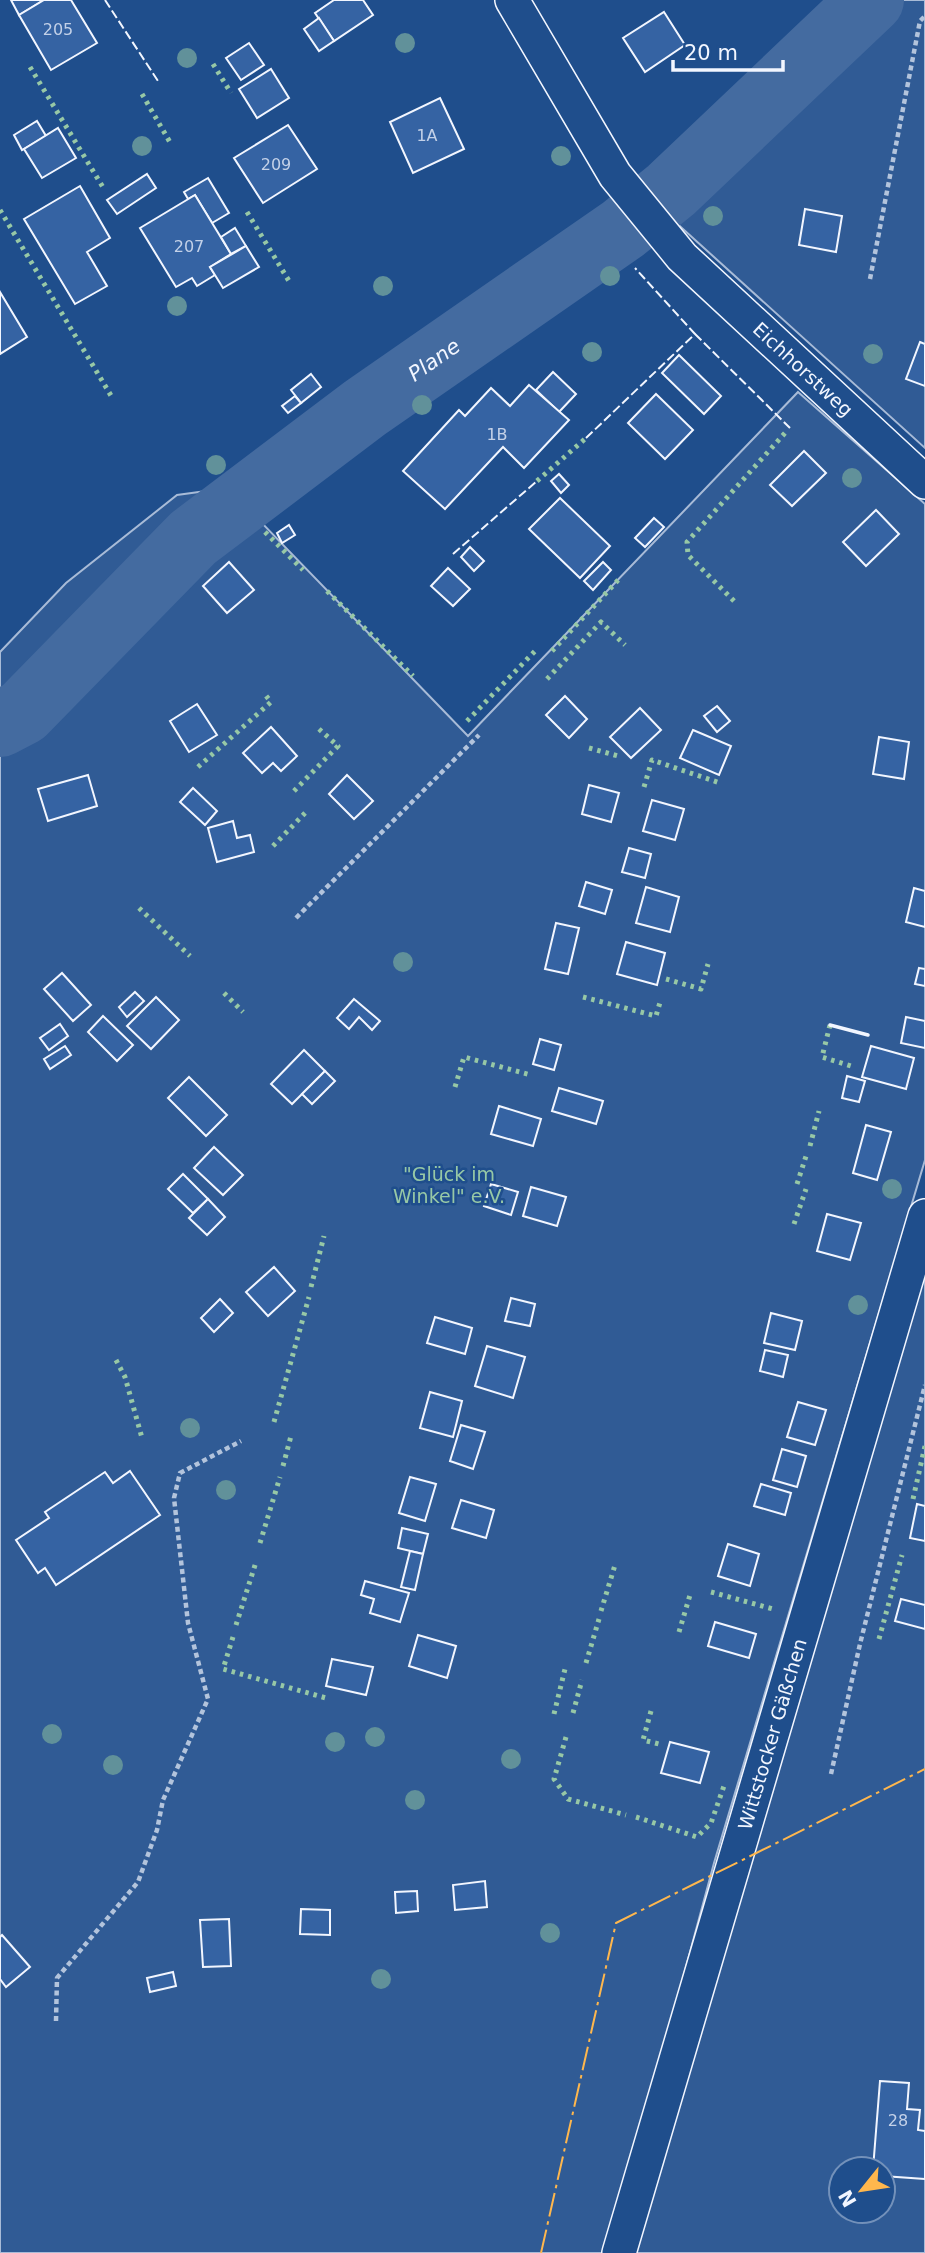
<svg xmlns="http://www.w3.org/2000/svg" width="925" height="2253" font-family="'DejaVu Sans',sans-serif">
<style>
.built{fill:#305b95;stroke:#a8bbd7;stroke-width:2;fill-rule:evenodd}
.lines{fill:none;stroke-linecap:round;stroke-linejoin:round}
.river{stroke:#446ba0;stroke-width:66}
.building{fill:#3563a3;stroke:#f2f6ff;stroke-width:2}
.street-casing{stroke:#f2f6ff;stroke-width:36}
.path{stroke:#b3c4dc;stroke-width:4.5;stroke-dasharray:5 3.5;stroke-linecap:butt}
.street{stroke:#1f4e8c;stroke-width:33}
.hedge{stroke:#97c8a6;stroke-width:5;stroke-dasharray:3.5 5;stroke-linecap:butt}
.fence{stroke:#f2f6ff;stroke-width:2;stroke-dasharray:9 3.5;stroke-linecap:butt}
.wall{stroke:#f2f6ff;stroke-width:3.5}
.power{stroke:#ffb74d;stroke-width:2;stroke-dasharray:24 5 3.5 5;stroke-linecap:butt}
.tree{fill:#61919a}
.labels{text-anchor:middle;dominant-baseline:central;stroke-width:5;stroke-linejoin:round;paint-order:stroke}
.number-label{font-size:16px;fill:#c3d1e8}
.street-label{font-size:19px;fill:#f2f6ff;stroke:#1f4e8c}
.park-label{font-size:19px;fill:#97c8a6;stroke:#1f4e8c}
.water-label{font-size:21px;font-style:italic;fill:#f2f6ff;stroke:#1f4e8c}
</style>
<rect width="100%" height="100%" fill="#1f4e8c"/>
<g class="built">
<polygon points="857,0 925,0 925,448 662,210 651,191"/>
<polygon points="798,392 925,504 925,1160 714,1863 630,2175 604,2253 0,2253 0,652 66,583 177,495 228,488 468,736"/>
<path d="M925 1263V2253H635ZM841 2169H883V2211H841Z"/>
</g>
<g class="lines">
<path class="river" id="s1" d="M0 724 23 712 193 538 365 408 623 229 671 190 871 0"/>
</g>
<g class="building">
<polygon points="11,0 44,0 19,15"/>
<polygon points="44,0 71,0 97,43 51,70 19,15"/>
<polygon points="334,0 363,0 373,15 334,41 315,13"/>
<polygon points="664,12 685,45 645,72 623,38"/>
<polygon points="319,18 334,41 319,51 304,29"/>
<polygon points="249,43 264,65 241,80 226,58"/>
<polygon points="271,69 289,98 257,118 239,89"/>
<polygon points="440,98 464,149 413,173 390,122"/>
<polygon points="37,121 46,136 22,150 14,135"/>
<polygon points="288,125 317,169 263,203 234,158"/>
<polygon points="58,128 76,158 42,178 24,149"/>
<polygon points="147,174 156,188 117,214 107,200"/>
<polygon points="208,178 229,213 212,223 195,195 188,199 184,192"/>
<polygon points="80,186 110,238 87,252 107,286 75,304 24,219"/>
<polygon points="195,195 231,254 210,267 215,275 197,286 192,278 176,287 140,228"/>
<polygon points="805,209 842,216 836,252 799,245"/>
<polygon points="235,228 246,246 231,254 221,237"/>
<polygon points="246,246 259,267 223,288 210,267"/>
<polygon points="0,292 27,337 0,354"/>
<polygon points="920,342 925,344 925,386 906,379"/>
<polygon points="679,355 721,396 704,414 662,373"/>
<polygon points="553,372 576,394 559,412 536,390"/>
<polygon points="311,374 321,387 301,403 291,390"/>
<polygon points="529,385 569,420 524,468 503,447 445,509 403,471 459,410 465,416 491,388 510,406"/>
<polygon points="656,394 693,430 665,459 628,423"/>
<polygon points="295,396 301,403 288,413 282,406"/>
<polygon points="804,451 826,473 792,506 770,485"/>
<polygon points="559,474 569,485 561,493 551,481"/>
<polygon points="560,498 610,546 580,578 529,529"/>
<polygon points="876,510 899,534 866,566 843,542"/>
<polygon points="654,518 664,527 645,547 635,538"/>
<polygon points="289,525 295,535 282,543 277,533"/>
<polygon points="470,547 484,561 474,571 461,557"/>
<polygon points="229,562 254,590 227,613 203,586"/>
<polygon points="603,562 611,570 593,590 584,581"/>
<polygon points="448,568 470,589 453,606 431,586"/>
<polygon points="565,696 587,719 569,738 546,715"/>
<polygon points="197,704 217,735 189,752 170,721"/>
<polygon points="717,706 730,721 717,732 704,716"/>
<polygon points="640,708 661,730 631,758 610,737"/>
<polygon points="271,727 297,756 281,771 273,763 262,773 243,753"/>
<polygon points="693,730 731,746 719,775 680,758"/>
<polygon points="879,737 909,742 904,779 873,774"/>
<polygon points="88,775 97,806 48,821 38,789"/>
<polygon points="347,775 373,801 354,819 329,794"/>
<polygon points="589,785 619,793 611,822 582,814"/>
<polygon points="193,788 217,811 205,825 180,802"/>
<polygon points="652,800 684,809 675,840 643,831"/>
<polygon points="233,821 237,838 250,835 254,852 217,862 208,828"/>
<polygon points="629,848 651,854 645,878 622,872"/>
<polygon points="586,882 612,890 605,914 579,906"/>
<polygon points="646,887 679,897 670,932 636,923"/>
<polygon points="914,888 925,891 925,927 906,922"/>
<polygon points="556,923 579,928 568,974 545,969"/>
<polygon points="626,942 665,953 657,985 617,974"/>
<polygon points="919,968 925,969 925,986 915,984"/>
<polygon points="62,973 91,1005 73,1021 44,989"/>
<polygon points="135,992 144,1001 127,1017 119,1007"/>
<polygon points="156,997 179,1020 151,1049 127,1026"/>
<polygon points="354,999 380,1021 372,1030 359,1017 349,1029 337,1018"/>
<polygon points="103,1016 133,1045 117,1061 88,1032"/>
<polygon points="906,1017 925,1021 925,1048 901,1043"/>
<polygon points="60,1024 68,1036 49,1050 40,1038"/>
<polygon points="540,1039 561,1045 554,1070 533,1064"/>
<polygon points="65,1046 71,1055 50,1069 44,1059"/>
<polygon points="871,1046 914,1058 906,1089 862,1077"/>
<polygon points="304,1050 325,1071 292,1104 271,1084"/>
<polygon points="325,1071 335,1081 312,1104 302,1094"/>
<polygon points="847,1076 865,1081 859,1102 842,1098"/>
<polygon points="189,1077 227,1115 206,1136 168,1098"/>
<polygon points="559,1088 603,1101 596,1124 552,1111"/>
<polygon points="499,1106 541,1119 533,1146 491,1134"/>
<polygon points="866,1125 891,1132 877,1180 853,1173"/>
<polygon points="214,1147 243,1175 223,1195 194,1168"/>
<polygon points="183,1174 208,1199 193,1213 168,1189"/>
<polygon points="491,1184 518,1192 511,1215 484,1206"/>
<polygon points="531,1187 566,1197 557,1226 523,1216"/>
<polygon points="208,1199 225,1217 207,1235 189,1218"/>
<polygon points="827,1214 861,1223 850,1260 817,1251"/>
<polygon points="274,1267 295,1291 268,1316 246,1292"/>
<polygon points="511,1298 535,1304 530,1326 505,1321"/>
<polygon points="220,1299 233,1313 214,1332 201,1318"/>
<polygon points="771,1313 802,1321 795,1350 764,1343"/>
<polygon points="435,1317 472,1328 465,1354 427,1343"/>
<polygon points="487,1346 525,1357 513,1398 475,1386"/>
<polygon points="765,1350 788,1355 783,1377 760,1371"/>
<polygon points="430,1392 462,1401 453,1437 420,1428"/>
<polygon points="798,1402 826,1410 815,1445 787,1437"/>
<polygon points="461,1425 485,1432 473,1469 450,1461"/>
<polygon points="782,1449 806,1456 797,1487 773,1480"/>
<polygon points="130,1471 160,1515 56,1585 45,1568 38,1573 16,1540 49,1518 45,1512 105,1472 113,1483"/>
<polygon points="410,1477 436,1484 425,1521 399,1513"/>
<polygon points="761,1484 791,1493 785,1515 754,1506"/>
<polygon points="461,1500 494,1510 486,1538 452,1528"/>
<polygon points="917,1504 925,1506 925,1541 910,1538"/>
<polygon points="402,1528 428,1534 423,1554 398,1548"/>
<polygon points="728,1544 759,1554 750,1586 718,1576"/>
<polygon points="410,1551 423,1554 415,1590 401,1587"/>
<polygon points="365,1581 409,1593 400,1622 370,1613 374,1599 361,1595"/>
<polygon points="901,1599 925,1605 925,1629 895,1621"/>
<polygon points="715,1622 756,1634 749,1658 708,1646"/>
<polygon points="418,1635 456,1646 447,1678 409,1666"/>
<polygon points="332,1659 373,1667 366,1695 326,1686"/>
<polygon points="670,1742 709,1752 700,1783 661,1773"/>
<polygon points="485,1881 487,1907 455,1910 453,1885"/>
<polygon points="417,1891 418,1911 396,1913 395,1892"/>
<polygon points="301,1909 330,1910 330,1935 300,1934"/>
<polygon points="229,1919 231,1966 203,1967 200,1920"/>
<polygon points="2,1935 30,1967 6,1987 0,1979 0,1937"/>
<polygon points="173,1972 176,1986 150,1992 147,1978"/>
<polygon points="880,2081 909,2083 907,2109 920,2110 918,2130 925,2131 925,2179 883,2176 883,2169 873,2169"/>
</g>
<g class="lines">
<defs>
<g id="street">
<path id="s2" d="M512 0 615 175 682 257 925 482"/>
<path id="s3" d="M619 2253 925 1216"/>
</g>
</defs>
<use href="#street" class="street-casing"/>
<g class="path">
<polyline points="870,279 920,21 925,16"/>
<polyline points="296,918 479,735"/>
<polyline points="831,1774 860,1644 925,1385"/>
<polyline points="56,2021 57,1978 138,1882 157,1830 163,1800 208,1699 188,1623 174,1498 180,1473 241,1441"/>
</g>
<use href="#street" class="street"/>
<g class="hedge">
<polyline points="213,64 231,93"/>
<polyline points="30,67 104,189"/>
<polyline points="142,94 171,144"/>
<polyline points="0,210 113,399"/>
<polyline points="247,212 289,281"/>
<polyline points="537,481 586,438"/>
<polyline points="265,532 303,570"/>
<polyline points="327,591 413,676"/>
<polyline points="734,601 688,555 687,542 785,433"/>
<polyline points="552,651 621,577"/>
<polyline points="547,679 601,622 625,645"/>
<polyline points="467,721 536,650"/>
<polyline points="589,748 618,756"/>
<polyline points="198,767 271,702 263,692"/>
<polyline points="644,787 652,760 720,783"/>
<polyline points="294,791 338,746 319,729"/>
<polyline points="273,846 308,810"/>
<polyline points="139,908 190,956"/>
<polyline points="666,979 701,989 708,964"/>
<polyline points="224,993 243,1012"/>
<polyline points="583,997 656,1016 661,999"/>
<polyline points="830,1025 822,1057 851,1066"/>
<polyline points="455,1087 464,1057 531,1075"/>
<polyline points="810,1146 819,1111"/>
<polyline points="797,1184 807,1153"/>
<polyline points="794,1224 806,1189"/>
<polyline points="311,1287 324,1236"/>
<polyline points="116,1360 125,1377 142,1438"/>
<polyline points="274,1422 309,1297"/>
<polyline points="283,1466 291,1436"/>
<polyline points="913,1499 925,1446"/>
<polyline points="260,1543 280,1477"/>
<polyline points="711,1592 773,1609"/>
<polyline points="601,1611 615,1565"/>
<polyline points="236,1625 256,1562"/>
<polyline points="679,1632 690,1595"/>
<polyline points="233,1637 223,1669 326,1698"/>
<polyline points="879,1639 902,1555"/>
<polyline points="586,1663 599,1619"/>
<polyline points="651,1711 643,1740 663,1745"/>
<polyline points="573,1713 582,1680"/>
<polyline points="554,1714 565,1669"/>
<polyline points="566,1737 554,1779 568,1799 626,1815"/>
<polyline points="636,1817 697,1837 711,1823 725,1783"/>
</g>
<g class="fence">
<polyline points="105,0 158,81"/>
<polyline points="695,334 790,428"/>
<polyline points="586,438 695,334 635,268"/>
<polyline points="453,554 537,481"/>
</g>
<polyline class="wall" points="830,1025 868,1035"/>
<polyline class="power" points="541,2253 616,1923 925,1769"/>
</g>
<g class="tree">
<circle cx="405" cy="43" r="10"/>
<circle cx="187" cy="58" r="10"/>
<circle cx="142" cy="146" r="10"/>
<circle cx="561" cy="156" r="10"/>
<circle cx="713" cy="216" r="10"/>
<circle cx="610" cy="276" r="10"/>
<circle cx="383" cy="286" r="10"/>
<circle cx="177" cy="306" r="10"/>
<circle cx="592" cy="352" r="10"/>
<circle cx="873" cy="354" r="10"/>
<circle cx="422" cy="405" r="10"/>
<circle cx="216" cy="465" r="10"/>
<circle cx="852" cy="478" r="10"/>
<circle cx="403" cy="962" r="10"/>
<circle cx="892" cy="1189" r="10"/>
<circle cx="858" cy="1305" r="10"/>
<circle cx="190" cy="1428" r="10"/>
<circle cx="226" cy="1490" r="10"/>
<circle cx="52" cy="1734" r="10"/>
<circle cx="375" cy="1737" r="10"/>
<circle cx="335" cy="1742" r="10"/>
<circle cx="511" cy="1759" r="10"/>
<circle cx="113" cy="1765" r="10"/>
<circle cx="415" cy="1800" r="10"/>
<circle cx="550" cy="1933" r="10"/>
<circle cx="381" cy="1979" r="10"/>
</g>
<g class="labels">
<g class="number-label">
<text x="58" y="29">205</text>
<text x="427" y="135">1A</text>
<text x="276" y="164">209</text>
<text x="189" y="246">207</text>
<text x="497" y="434">1B</text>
<text x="898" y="2120">28</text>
</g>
<g class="street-label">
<text stroke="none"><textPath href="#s2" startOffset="474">Eichhorstweg</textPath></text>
<text stroke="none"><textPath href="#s3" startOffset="541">Wittstocker Gäßchen</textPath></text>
</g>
<g class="park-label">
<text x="449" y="1174">"Glück im<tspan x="449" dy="22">Winkel" e.V.</tspan></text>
</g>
<g class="water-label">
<text stroke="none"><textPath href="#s1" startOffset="569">Plane</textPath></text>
</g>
</g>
<g transform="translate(862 2190) rotate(240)"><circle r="33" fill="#1f4e8c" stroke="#7391ba" stroke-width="2"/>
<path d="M0-5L12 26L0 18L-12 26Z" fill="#ffb74d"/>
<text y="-10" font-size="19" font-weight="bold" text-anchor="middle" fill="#f2f6ff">N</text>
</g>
<path d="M673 60v10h110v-10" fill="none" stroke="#f2f6ff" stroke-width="3.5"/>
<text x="684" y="60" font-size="21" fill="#f2f6ff" stroke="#1f4e8c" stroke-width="5" paint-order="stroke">20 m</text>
</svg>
